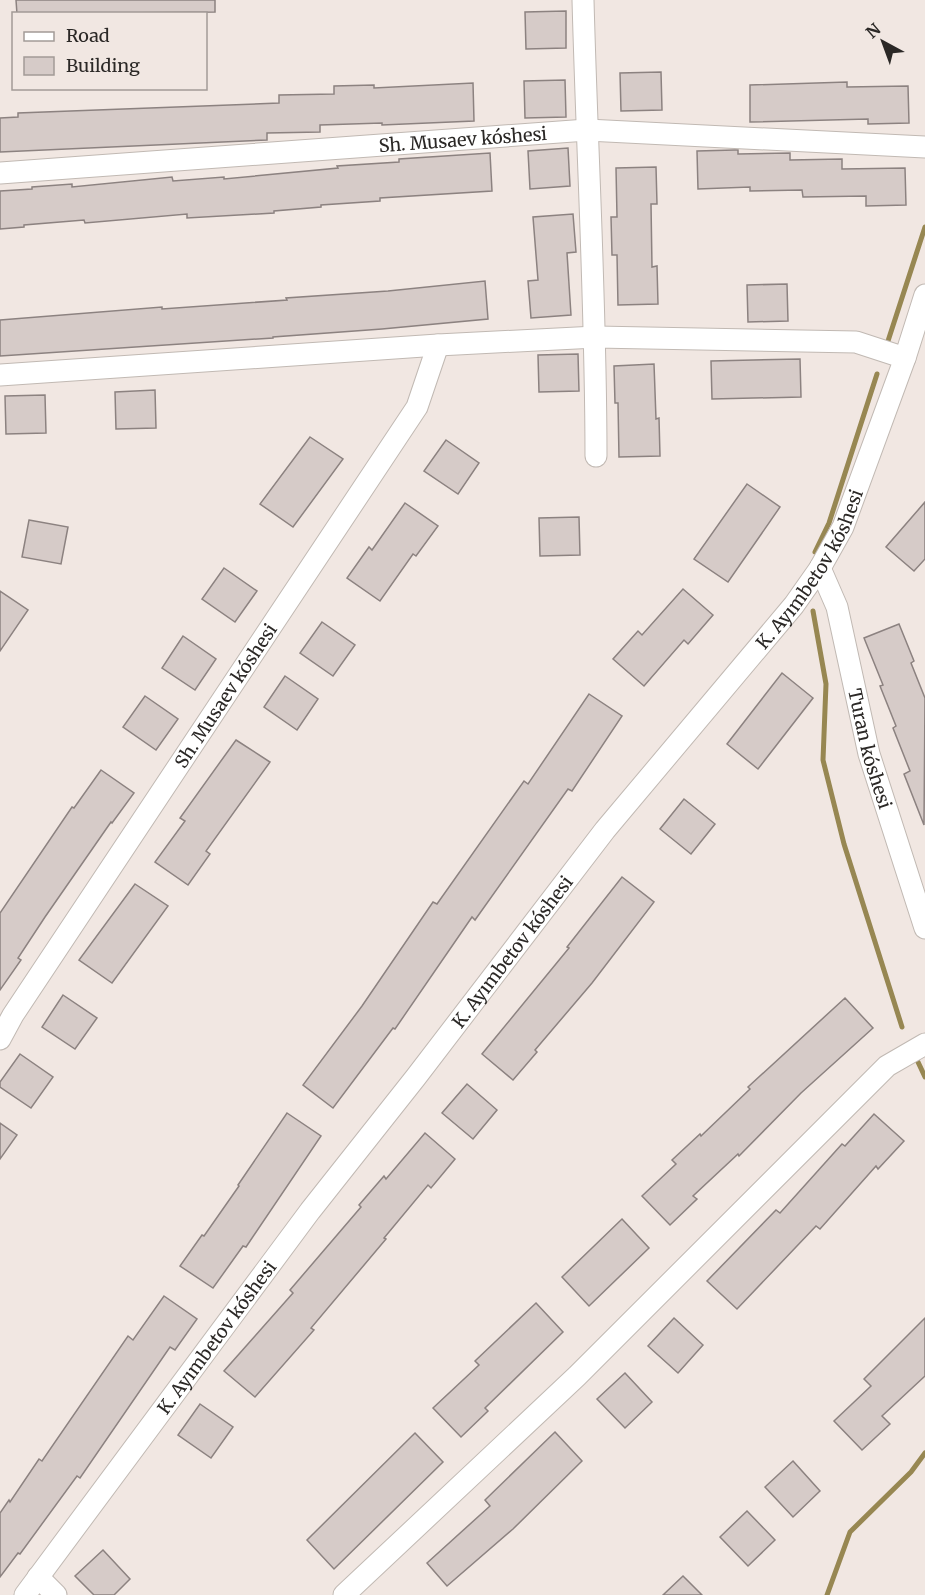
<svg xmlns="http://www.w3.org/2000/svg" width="925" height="1595" font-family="Merriweather,serif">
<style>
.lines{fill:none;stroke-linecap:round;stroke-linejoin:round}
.stream{stroke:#978752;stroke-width:5}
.building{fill:#d6cbc8;stroke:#8c8280;stroke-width:1.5}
.minor-casing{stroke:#c1b9b3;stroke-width:23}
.minor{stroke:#fff;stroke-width:21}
.labels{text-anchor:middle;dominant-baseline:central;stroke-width:4.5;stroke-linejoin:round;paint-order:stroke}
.street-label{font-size:18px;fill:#2b2826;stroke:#f1e7e2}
</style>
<rect width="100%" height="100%" fill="#f1e7e2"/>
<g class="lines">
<g class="stream">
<polyline points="888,341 925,227"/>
<polyline points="815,552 829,523 877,374"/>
<polyline points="813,611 826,684 823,760 844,844 902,1027"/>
<polyline points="918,1062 925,1077"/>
<polyline points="827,1595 850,1532 911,1472 925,1453"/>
</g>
</g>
<g class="building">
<polygon points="16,0 215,0 215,12 17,14"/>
<polygon points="566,11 566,48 526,49 525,12"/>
<polygon points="661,72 662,110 621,111 620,73"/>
<polygon points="565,80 566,117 525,118 524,81"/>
<polygon points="847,82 847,87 908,86 909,123 868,124 868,119 750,122 750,85"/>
<polygon points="473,83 474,121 382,125 382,123 320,125 320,132 267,133 267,140 0,152 0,118 18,117 18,113 279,103 279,95 334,94 334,86 374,85 374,88"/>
<polygon points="568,148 570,186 530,189 528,151"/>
<polygon points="735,150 738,150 738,154 790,153 790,160 842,159 842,169 905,168 906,205 866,206 866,196 803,197 802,190 750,191 750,187 698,189 697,151"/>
<polygon points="490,153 492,191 380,198 380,201 321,205 321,207 274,211 274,213 187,218 187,214 85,223 84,220 24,225 24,227 0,229 0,191 32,189 32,187 72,184 72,187 172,177 173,181 224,177 224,179 338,168 337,166 399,162 399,159"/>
<polygon points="656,167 657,204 651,204 652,267 657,266 658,304 618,305 617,255 612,255 611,217 617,217 616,168"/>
<polygon points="573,214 576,252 567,253 571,315 531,318 528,281 538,280 533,217"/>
<polygon points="485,281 488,319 382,329 273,337 273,338 0,356 0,320 162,307 162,309 287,300 286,298 388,291"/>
<polygon points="787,284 788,321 748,322 747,285"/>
<polygon points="578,354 579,391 539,392 538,355"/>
<polygon points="800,359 801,397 712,399 711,361"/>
<polygon points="654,364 656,419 659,418 660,456 619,457 618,403 615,403 614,366"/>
<polygon points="155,390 156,428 116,429 115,392"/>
<polygon points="45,395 46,433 6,434 5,396"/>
<polygon points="310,437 343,459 293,527 260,504"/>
<polygon points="446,440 479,463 458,494 424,471"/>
<polygon points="747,484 780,507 728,582 694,559"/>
<polygon points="925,502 925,559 914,571 886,547"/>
<polygon points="405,503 438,526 416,556 413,554 380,601 347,578 369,547 372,550"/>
<polygon points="579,517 580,555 540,556 539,518"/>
<polygon points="29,520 68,527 61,564 22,557"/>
<polygon points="224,568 257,591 235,622 202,599"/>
<polygon points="683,589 713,615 688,644 684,640 644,686 613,659 638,631 642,635"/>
<polygon points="0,591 28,610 0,651"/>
<polygon points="322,622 355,645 333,676 300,653"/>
<polygon points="899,624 914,661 911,663 925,698 924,825 904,774 910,771 893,728 896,726 880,686 883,685 864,638"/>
<polygon points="183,636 216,659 195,690 162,668"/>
<polygon points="782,673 813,698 758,769 727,744"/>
<polygon points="285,676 318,699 297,730 264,707"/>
<polygon points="589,694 622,716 572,791 568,789 475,920 472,917 395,1029 393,1028 333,1108 303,1085 362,1006 433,902 437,904 524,781 528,784"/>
<polygon points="145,696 178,719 156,750 123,727"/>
<polygon points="236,740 270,762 206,851 210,854 188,885 155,862 185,821 180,818"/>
<polygon points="101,770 134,793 112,823 111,822 45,917 18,958 21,960 0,990 0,913 72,807 74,808"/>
<polygon points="684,799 715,824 691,854 660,829"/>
<polygon points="622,877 654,902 592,983 535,1050 537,1052 513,1080 482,1054 569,948 567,947"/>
<polygon points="135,884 168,906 112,983 79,960"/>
<polygon points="63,995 97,1018 75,1049 42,1027"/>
<polygon points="845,998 873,1028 801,1093 739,1156 738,1154 693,1196 697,1199 670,1225 642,1196 676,1164 672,1160 700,1134 701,1136 750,1089 748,1087"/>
<polygon points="20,1054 53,1077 31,1108 0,1087 0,1082"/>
<polygon points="467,1084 497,1110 473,1139 442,1113"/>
<polygon points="287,1113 321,1136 246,1247 243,1246 213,1288 180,1266 202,1235 204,1236 239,1186 238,1185"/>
<polygon points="874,1114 904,1141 878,1169 876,1166 820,1229 816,1226 737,1309 707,1281 776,1210 780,1213 842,1144 845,1146"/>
<polygon points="0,1123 17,1135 0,1159"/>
<polygon points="425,1133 455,1159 431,1188 428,1185 384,1238 386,1239 311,1328 314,1330 255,1397 224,1371 293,1293 290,1290 361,1207 359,1205 384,1176 386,1179"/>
<polygon points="622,1219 649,1248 589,1306 562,1277"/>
<polygon points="164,1296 197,1319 175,1350 170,1347 80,1478 77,1476 20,1554 18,1553 0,1577 0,1513 9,1500 10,1502 39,1459 42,1461 128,1336 133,1340"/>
<polygon points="536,1303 563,1332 485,1408 488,1411 461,1437 433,1408 479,1365 475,1361"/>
<polygon points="674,1318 703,1345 678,1373 648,1346"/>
<polygon points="925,1318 925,1376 882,1416 890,1424 862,1450 834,1421 871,1386 864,1379"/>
<polygon points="625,1373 652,1402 625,1428 597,1399"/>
<polygon points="200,1404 233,1427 211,1458 178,1435"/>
<polygon points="555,1432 582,1461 513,1529 447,1586 427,1563 490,1506 485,1500"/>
<polygon points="415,1433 443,1462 334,1569 307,1540"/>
<polygon points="793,1461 820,1491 793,1517 765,1487"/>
<polygon points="747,1511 775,1540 748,1566 720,1537"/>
<polygon points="103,1550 130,1579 114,1595 94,1595 75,1576"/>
<polygon points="683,1576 702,1595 663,1595"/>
</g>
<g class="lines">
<defs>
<g id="minor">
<path d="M583 0C587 152 596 304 596 456"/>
<path id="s1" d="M0 173 587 130 925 147"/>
<polyline points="0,375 438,345 596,337 856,342 905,358"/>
<path id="s2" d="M820 568 837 607 869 754 925 928"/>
<path id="s3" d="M0 1039 13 1015 417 407 438 345"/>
<polyline points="38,1577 56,1595"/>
<path id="s4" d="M25 1595 310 1211 416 1077 605 830 794 605 820 568 843 527 905 358 925 295"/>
<polyline points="344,1595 577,1376 887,1066 925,1044"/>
</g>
</defs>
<use href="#minor" class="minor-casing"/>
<use href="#minor" class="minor"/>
</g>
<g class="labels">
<g class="street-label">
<text stroke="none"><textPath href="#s1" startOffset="464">Sh. Musaev kóshesi</textPath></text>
<text stroke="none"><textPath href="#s4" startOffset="1293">K. Ayımbetov kóshesi</textPath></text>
<text stroke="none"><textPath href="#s3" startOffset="411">Sh. Musaev kóshesi</textPath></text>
<text stroke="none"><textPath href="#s2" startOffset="188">Turan kóshesi</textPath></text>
<text stroke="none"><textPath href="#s4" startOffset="807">K. Ayımbetov kóshesi</textPath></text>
<text stroke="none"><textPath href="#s4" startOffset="321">K. Ayımbetov kóshesi</textPath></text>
</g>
</g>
<rect x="12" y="12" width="195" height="78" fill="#f1e7e2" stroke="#a29b97" stroke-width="1.5"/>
<rect x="24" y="32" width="30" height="9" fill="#ffffff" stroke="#a29b97" stroke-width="1.5"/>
<text x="66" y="42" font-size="18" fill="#2b2826">Road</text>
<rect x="24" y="57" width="30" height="18" fill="#d6cbc8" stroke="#a29b97" stroke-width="1.5"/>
<text x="66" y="72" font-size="18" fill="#2b2826">Building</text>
<g transform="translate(883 42) rotate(319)" stroke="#f1e7e2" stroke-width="4.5" paint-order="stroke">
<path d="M0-4.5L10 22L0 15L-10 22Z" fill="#2b2826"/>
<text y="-9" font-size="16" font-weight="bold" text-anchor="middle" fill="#2b2826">N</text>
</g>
</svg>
